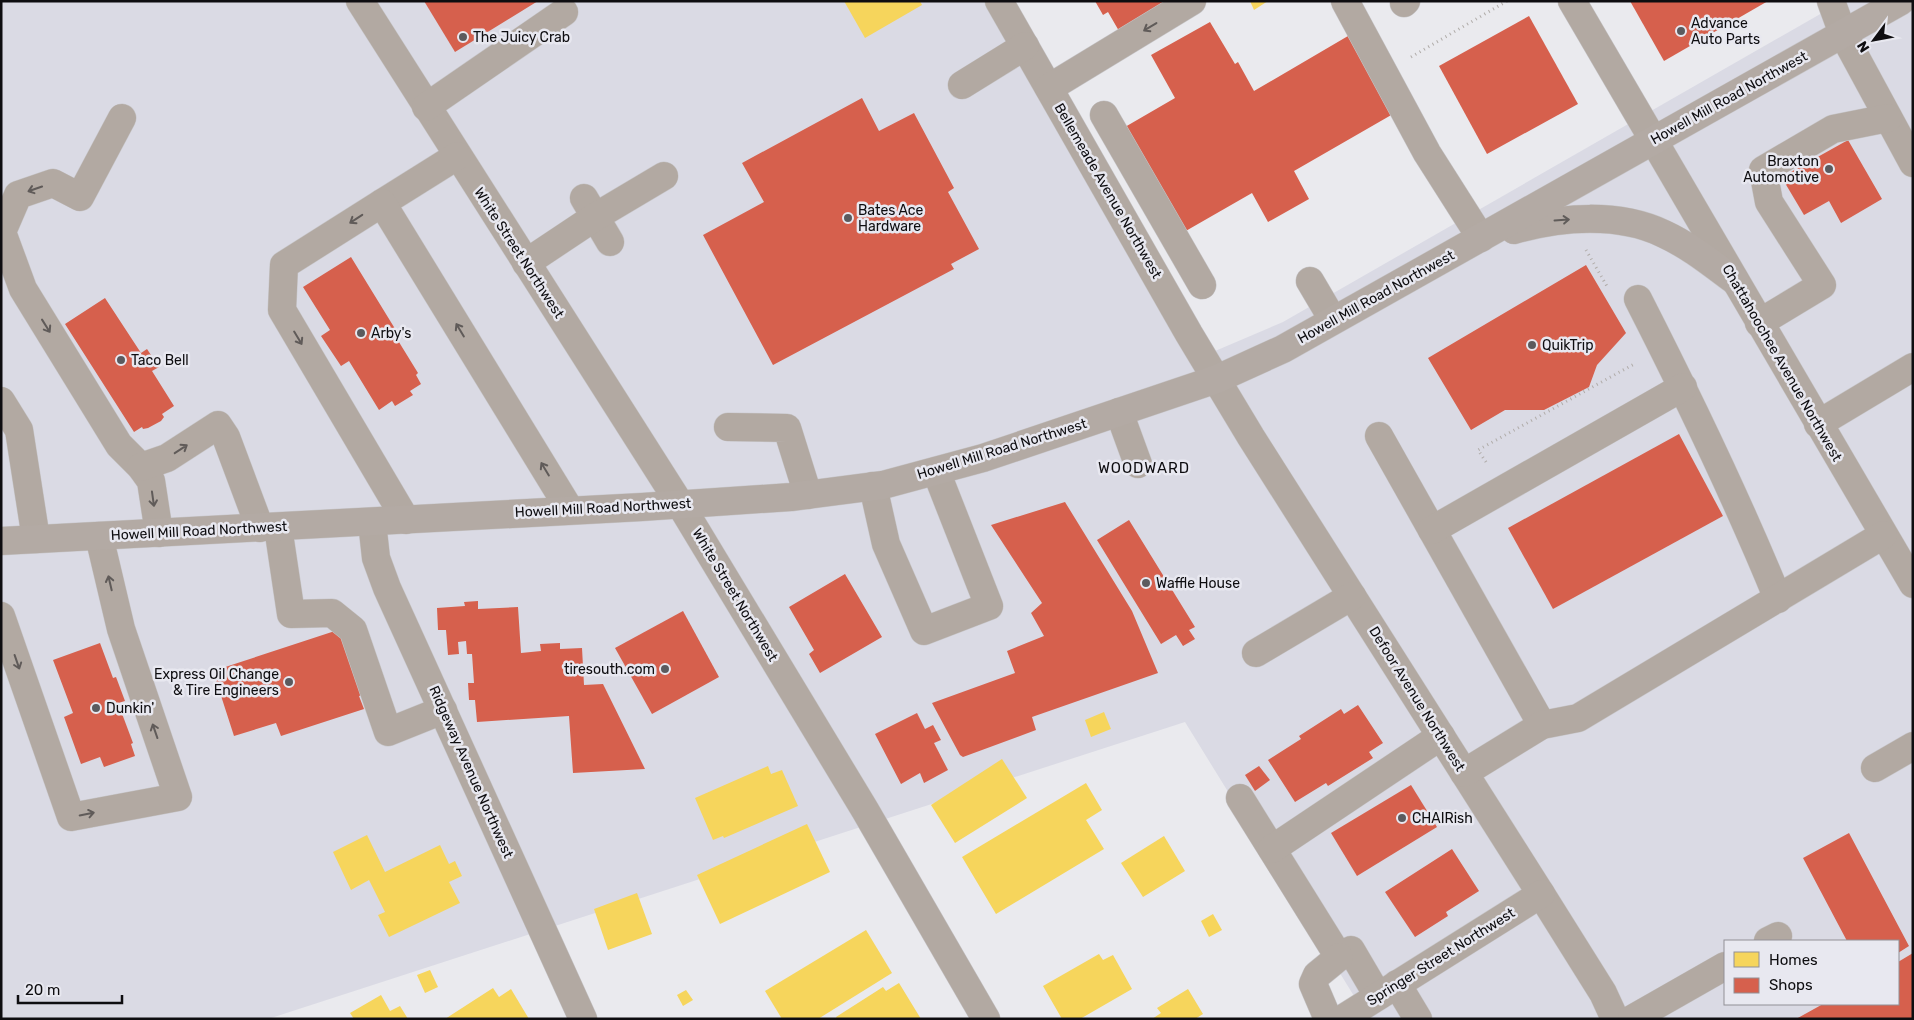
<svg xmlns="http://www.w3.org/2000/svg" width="1914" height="1020" font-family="Rubik,sans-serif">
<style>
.built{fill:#dadae4;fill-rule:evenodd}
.homes{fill:#f6d55c}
.shops{fill:#d6604d}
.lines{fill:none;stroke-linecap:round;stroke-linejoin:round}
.minor-casing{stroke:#c8c7ca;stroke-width:29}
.major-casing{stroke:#c8c7ca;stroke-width:29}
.path{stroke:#b0aca9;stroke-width:3;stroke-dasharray:1 4;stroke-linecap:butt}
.minor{stroke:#b2a9a2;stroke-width:28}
.major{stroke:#b3aaa4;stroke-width:28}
.oneway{stroke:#605b59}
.oneway2{stroke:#605c5a}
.poi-dot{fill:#5b5a5e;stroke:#e8e8f0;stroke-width:2}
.labels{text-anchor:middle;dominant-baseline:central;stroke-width:5;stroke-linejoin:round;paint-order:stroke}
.poi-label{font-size:14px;fill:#0e0d10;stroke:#e8e8f0;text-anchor:start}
.street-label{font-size:14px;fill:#0e0d10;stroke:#e8e8f0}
.neighbourhood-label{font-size:15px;letter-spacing:1px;fill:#0e0d10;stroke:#e8e8f0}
</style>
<rect width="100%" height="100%" fill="#eaeaee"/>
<path class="built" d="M1 1H992L1201 357 1283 322 1843 1H1913V1019H1346L1362 1009 1185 722 268 1019H1ZM1725 941H1898V1004H1725Z"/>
<g class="homes">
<polygon points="844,1 920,1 922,5 865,38"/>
<polygon points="1250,1 1268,1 1254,10"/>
<polygon points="1104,712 1111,729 1091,737 1085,720"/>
<polygon points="1002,759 1027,798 955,843 931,805"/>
<polygon points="768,766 771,774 782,770 798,806 724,838 723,836 713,840 695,798"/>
<polygon points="1086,783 1102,810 1086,820 1104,849 996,914 962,857"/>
<polygon points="807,824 830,872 720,924 697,875"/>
<polygon points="367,835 385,872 440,845 449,864 455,861 462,876 449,882 460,903 389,937 378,915 385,912 369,880 351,890 333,852"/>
<polygon points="1164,836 1185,871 1143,897 1121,863"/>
<polygon points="637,893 652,934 608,950 594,909"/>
<polygon points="1213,914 1222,930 1209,937 1201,921"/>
<polygon points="866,930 892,973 818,1019 782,1019 765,991"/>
<polygon points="1099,954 1103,960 1113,955 1132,989 1080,1019 1062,1019 1043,986"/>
<polygon points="430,970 438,987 425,993 417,975"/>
<polygon points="899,983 921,1019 837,1019 836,1017 883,987 886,991"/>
<polygon points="493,988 499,997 511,989 529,1019 445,1019"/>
<polygon points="1188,989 1203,1014 1195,1019 1152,1019 1161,1013 1157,1008"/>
<polygon points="686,990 693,1000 683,1006 677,995"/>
<polygon points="381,995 390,1011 400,1006 408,1019 354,1019 350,1013"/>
</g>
<g class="shops">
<polygon points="424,1 538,1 455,52"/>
<polygon points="1095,1 1169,1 1119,31 1108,12 1103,15"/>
<polygon points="1630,1 1768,1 1664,61"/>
<polygon points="1529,16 1578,104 1487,154 1439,66"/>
<polygon points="1210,22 1235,64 1238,62 1254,91 1348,36 1393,114 1294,171 1309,199 1268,222 1252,193 1184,232 1125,127 1175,98 1151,55"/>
<polygon points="862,98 879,131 914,113 954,188 948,192 979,249 951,264 954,269 773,365 703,235 764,202 742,163"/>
<polygon points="1848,140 1882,199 1841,223 1829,201 1804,215 1785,183 1789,173"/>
<polygon points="351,257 397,332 394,334 418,373 416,375 421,384 410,391 413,395 395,406 392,401 379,410 349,361 341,366 321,336 330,330 303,287"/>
<polygon points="1586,265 1626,333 1597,365 1589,387 1544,410 1505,410 1471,430 1428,358"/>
<polygon points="105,298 141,353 147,349 159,367 152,371 174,406 162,414 164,417 161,421 148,428 143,429 142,427 134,432 65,324"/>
<polygon points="1679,434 1723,516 1553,609 1508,528"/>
<polygon points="1065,502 1132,611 1158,673 1032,717 1036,730 963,757 960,755 932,703 1015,673 1007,651 1044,636 1031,613 1042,603 991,525"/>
<polygon points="1129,520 1195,627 1189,630 1195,639 1183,646 1176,635 1161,644 1097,540"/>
<polygon points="845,574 882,637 820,673 809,654 814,650 789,607"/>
<polygon points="478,601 478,609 518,607 521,653 541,651 540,644 560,643 560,649 582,648 584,685 603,684 645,769 573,773 569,716 477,722 475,700 469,700 468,683 474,683 472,654 467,654 466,641 458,642 459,654 448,655 446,630 438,630 437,608 465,606 464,602"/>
<polygon points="683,611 719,677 652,714 615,648"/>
<polygon points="344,628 365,694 359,696 364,709 281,736 276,723 234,736 213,671"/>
<polygon points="100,643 113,678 116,677 125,701 118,703 133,743 131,744 135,756 104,767 100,757 81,764 64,717 73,713 53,660"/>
<polygon points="1358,705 1383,743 1369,752 1373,758 1328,786 1326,783 1295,802 1268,760 1301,739 1299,736 1341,709 1344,714"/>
<polygon points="917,713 925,729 933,725 941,740 934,743 948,770 924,783 920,773 901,784 875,734"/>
<polygon points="1259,766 1270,780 1255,791 1245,775"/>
<polygon points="1411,785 1437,827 1357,876 1331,833"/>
<polygon points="1849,833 1909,946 1898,953 1898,941 1847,941 1803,858"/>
<polygon points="1452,849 1479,891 1446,912 1448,916 1415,937 1385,892"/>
<polygon points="1913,953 1913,1019 1796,1019 1823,1004 1898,1004 1898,962"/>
</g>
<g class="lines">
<defs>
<g id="minor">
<polyline points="360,1 680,504 865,810 986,1019"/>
<polyline points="999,1 1189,334 1251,437 1541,894 1603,993 1615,1019"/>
<polyline points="1345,1 1427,153 1481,238"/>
<polyline points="1572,1 1913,584"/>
<polyline points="1831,1 1843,34 1913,163"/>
<polyline points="1404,3 1406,1"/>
<polyline points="962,85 1025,46"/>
<polyline points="1049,88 1192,1"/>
<polyline points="426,107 564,12"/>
<polyline points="1104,115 1202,285"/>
<polyline points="122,118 80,197 53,183 18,195 2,232 23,289 119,445 141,467 151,481 159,533"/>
<polyline points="584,198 610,242"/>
<polyline points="382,203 457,156"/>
<polyline points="526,263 595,217 664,176"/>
<polyline points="1310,281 1333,320"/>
<path d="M1638 299C1688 397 1736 496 1778 599"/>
<polyline points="1759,323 1822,285 1769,202 1763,170 1833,129 1888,118"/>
<polyline points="1,401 19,430 36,539"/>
<polyline points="1119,412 1138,464"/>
<polyline points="1818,424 1913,367"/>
<polyline points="728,427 787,428 808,495"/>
<polyline points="1379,436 1542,725"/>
<polyline points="141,467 167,458 218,425 226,437 260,528"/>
<polyline points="873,486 886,544 924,631 989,606 936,471"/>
<polyline points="406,520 282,310 284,265 382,203 570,510"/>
<polyline points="372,522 376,558 387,588 583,1019"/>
<polyline points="278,527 291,614 332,613 353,630 388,732 443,710"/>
<polyline points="1432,530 1683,387"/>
<polyline points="1,616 71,817 178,797 121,629 99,536"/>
<polyline points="1256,653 1352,596"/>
<polyline points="1875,768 1913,746"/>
<polyline points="1464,773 1542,725 1578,718 1883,535"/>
<polyline points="1240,798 1339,957 1351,950 1378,996"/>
<polyline points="1272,849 1441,736"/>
<polyline points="1768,941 1778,936"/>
<polyline points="1397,984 1418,1019"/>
<polyline points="1328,1019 1313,984 1317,975 1339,957"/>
<polyline points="1342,1019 1541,894"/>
<polyline points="1632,1019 1725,966"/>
</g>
<g id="major">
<path d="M1514 230C1561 217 1618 212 1664 234 1690 246 1712 264 1735 281"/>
<polyline points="1,541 642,507 791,497 883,485 983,458 1217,379 1283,349 1901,1"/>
</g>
</defs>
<use href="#minor" class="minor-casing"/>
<use href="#major" class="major-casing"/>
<g class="path">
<polyline points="1411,57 1507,1"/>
<polyline points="1586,250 1608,288"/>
<polyline points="1486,462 1478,450 1636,363"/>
</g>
<use href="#minor" class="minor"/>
<use href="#major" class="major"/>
</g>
<defs><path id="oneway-shaft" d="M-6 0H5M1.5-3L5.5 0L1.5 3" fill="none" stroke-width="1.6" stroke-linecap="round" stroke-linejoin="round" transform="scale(1.25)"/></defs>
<g class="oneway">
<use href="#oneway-shaft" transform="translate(1150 27) rotate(149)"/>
<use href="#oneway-shaft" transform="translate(35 189) rotate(161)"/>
<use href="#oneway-shaft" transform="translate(356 219) rotate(147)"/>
<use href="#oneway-shaft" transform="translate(46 326) rotate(58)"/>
<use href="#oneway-shaft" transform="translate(460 330) rotate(-121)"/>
<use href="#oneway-shaft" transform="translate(298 338) rotate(59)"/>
<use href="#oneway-shaft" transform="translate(181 449) rotate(-33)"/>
<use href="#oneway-shaft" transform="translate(545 469) rotate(-121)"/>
<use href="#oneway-shaft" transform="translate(153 499) rotate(82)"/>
<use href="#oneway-shaft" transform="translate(110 583) rotate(-103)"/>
<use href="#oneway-shaft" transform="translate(17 662) rotate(71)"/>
<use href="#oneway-shaft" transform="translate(155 731) rotate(-109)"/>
<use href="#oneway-shaft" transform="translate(87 814) rotate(-11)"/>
</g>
<use class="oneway2" href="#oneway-shaft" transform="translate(1562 220) rotate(-4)"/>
<g class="poi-dot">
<circle cx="1681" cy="31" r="5"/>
<circle cx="463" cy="37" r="5"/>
<circle cx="1829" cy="169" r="5"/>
<circle cx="848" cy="218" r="5"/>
<circle cx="361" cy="333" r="5"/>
<circle cx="1532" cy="345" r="5"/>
<circle cx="121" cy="360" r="5"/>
<circle cx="1146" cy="583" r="5"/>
<circle cx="665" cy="669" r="5"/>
<circle cx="289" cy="682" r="5"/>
<circle cx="96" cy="708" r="5"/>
<circle cx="1402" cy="818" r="5"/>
</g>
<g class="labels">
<g class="poi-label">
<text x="1691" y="23">Advance<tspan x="1691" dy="16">Auto Parts</tspan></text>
<text x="473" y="37">The Juicy Crab</text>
<text x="1819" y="161" text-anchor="end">Braxton<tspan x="1819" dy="16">Automotive</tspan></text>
<text x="858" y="210">Bates Ace<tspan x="858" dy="16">Hardware</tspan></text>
<text x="371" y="333">Arby's</text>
<text x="1542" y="345">QuikTrip</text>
<text x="131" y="360">Taco Bell</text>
<text x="1156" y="583">Waffle House</text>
<text x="655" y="669" text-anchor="end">tiresouth.com</text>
<text x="279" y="674" text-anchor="end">Express Oil Change<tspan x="279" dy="16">&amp; Tire Engineers</tspan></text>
<text x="106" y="708">Dunkin'</text>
<text x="1412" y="818">CHAIRish</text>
</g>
<g class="street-label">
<text transform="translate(1729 98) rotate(-29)">Howell Mill Road Northwest</text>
<text transform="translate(1108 191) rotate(60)">Bellemeade Avenue Northwest</text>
<text transform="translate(519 253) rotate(57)">White Street Northwest</text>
<text transform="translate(1376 297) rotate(-29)">Howell Mill Road Northwest</text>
<text transform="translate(1782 363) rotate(60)">Chattahoochee Avenue Northwest</text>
<text transform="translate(1002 449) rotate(-17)">Howell Mill Road Northwest</text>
<text transform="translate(603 508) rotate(-3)">Howell Mill Road Northwest</text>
<text transform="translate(199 531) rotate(-3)">Howell Mill Road Northwest</text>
<text transform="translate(735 595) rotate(59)">White Street Northwest</text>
<text transform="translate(1417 699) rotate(58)">Defoor Avenue Northwest</text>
<text transform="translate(471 772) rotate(66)">Ridgeway Avenue Northwest</text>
<text transform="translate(1441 957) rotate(-32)">Springer Street Northwest</text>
</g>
<g class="neighbourhood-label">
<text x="1144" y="468">WOODWARD</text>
</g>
</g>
<rect width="1914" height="1020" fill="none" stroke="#0e0d10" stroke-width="5"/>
<rect x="1724" y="940" width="175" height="65" fill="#e8e8f0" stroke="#919096"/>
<rect x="1734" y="952" width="25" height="15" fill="#f6d55c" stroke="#919096"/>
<text x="1769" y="965" font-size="15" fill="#0e0d10">Homes</text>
<rect x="1734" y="978" width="25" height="15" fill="#d6604d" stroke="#919096"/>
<text x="1769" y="990" font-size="15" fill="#0e0d10">Shops</text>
<g transform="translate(1874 40) rotate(238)" stroke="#e8e8f0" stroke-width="4" paint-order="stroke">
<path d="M0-4L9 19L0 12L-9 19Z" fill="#0e0d10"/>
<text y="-8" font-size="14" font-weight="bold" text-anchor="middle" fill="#0e0d10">N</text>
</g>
<path d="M18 995v8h104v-8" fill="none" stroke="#0e0d10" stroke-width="2.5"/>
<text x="25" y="995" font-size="15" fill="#0e0d10" stroke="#e8e8f0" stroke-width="4" paint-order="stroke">20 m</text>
</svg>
